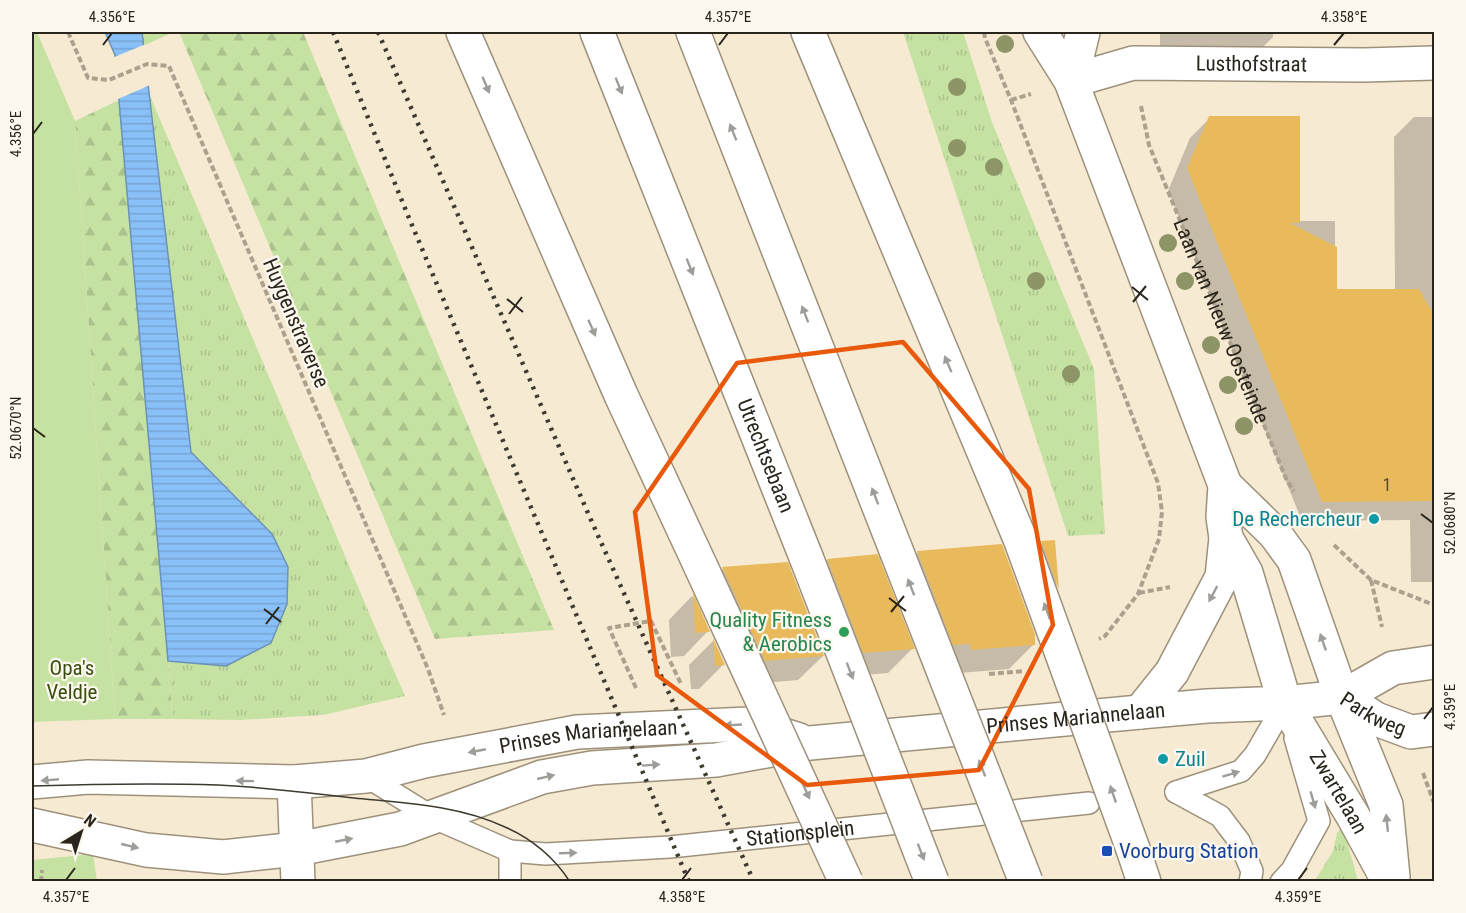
<svg xmlns="http://www.w3.org/2000/svg" width="1466" height="913" font-family="'Roboto Condensed',sans-serif">
<style>
.grass{fill:url(#grass-tufts)}
.forest{fill:url(#forest-firs)}
.park{fill:#c6e2a3}
.water{fill:url(#water-rules);stroke:#6c92b6;stroke-width:1.5}
.pier{fill:#f7ead2}
.shadow{fill:#0003}
.building{fill:#e8ba5c}
.lines{fill:none;stroke-linecap:round;stroke-linejoin:round}
.service-casing{stroke:#9d917c;stroke-width:24}
.minor-casing{stroke:#9d917c;stroke-width:36}
.tertiary-casing{stroke:#9d917c;stroke-width:36}
.motorway-casing{stroke:#9d917c;stroke-width:36}
.path{stroke:#aba18e;stroke-width:4;stroke-dasharray:6 3;stroke-linecap:butt}
.service{stroke:#fff;stroke-width:21}
.minor{stroke:#fff;stroke-width:33}
.tertiary{stroke:#fff;stroke-width:33}
.motorway{stroke:#fff;stroke-width:33}
.tram{stroke:#3f3a2f;stroke-width:1.5}
.rail{stroke:#3f3a2f;stroke-width:4.5;stroke-dasharray:3 6;stroke-linecap:butt}
.motorway-bridge-casing{stroke:#9d917c;stroke-width:36;stroke-linecap:butt}
.motorway-bridge{stroke:#fff;stroke-width:33}
.tree{fill:#8d9466}
.oneway{fill:#9f9d99}
.marked{fill:none;stroke:#e8590c;stroke-width:4.5;stroke-linejoin:round}
.ticks{fill:none;stroke:#29251c;stroke-width:2}
.culture-dot{fill:#0f9aa8;stroke:#fdf8ef;stroke-width:2}
.leisure-dot{fill:#2e9e5b;stroke:#fdf8ef;stroke-width:2}
.transit-dot{fill:#1a4fb4;stroke:#fdf8ef;stroke-width:2}
.labels{text-anchor:middle;dominant-baseline:central;stroke-width:4.5;stroke-linejoin:round;paint-order:stroke}
.number-label{font-size:18px;fill:#594a2c}
.street-label{font-size:21px;fill:#29251c;stroke:#fdf8ef}
.culture-label{font-size:21px;fill:#0d838f;stroke:#fdf8ef;text-anchor:end}
.leisure-label{font-size:21px;fill:#27864d;stroke:#fdf8ef;text-anchor:end}
.park-label{font-size:21px;fill:#374e0e;stroke:#fdf8ef}
.transit-label{font-size:21px;fill:#164399;stroke:#fdf8ef;text-anchor:start}
.neatline{fill:none;stroke:#29251c;stroke-width:2}
.ticks-label{font-size:15px;text-anchor:middle;fill:#29251c}
</style>
<defs>
<pattern id="grass-tufts" width="24" height="20" patternUnits="userSpaceOnUse" patternTransform="scale(1.5)"><rect width="24" height="20" fill="#c6e2a3"/><path d="M3 7l-1-3M5 7V3M7 7l1-3M15 17l-1-3M17 17v-4M19 17l1-3" fill="none" stroke="#aac28c"/></pattern>
<pattern id="forest-firs" width="22" height="20" patternUnits="userSpaceOnUse" patternTransform="scale(1.5)"><rect width="22" height="20" fill="#c6e2a3"/><path d="M5 1l3.5 6h-7zM16 11l3.5 6h-7z" fill="#aac28c"/></pattern>
<pattern id="water-rules" width="6" height="5" patternUnits="userSpaceOnUse" patternTransform="scale(1.5)"><rect width="6" height="5" fill="#89c0f8"/><path d="M0 2.5h6" fill="none" stroke="#76a5d4"/></pattern>
</defs>
<rect width="100%" height="100%" fill="#f7ead2"/>
<g class="grass">
<polygon points="903,32 963,32 992,122 1094,369 1105,534 1068,536"/>
<polygon points="148,91 378,634 405,696 323,715 241,720 173,719 168,661 226,666 247,507 191,452"/>
<polygon points="1341,828 1344,831 1358,881 1314,882 1333,851 1337,833"/>
</g>
<g class="forest">
<polygon points="142,32 174,32 143,46"/>
<polygon points="179,32 303,32 554,630 435,639"/>
<polygon points="119,100 173,719 115,719 75,121"/>
</g>
<g class="park">
<polygon points="32,32 37,32 75,121 115,719 32,722"/>
<polygon points="93,854 97,881 32,882 32,860"/>
</g>
<polygon class="water" points="105,32 142,32 191,452 272,534 288,567 287,604 271,643 226,666 168,661 115,55"/>
<polygon class="pier" points="146,44 150,85 116,100 112,58"/>
<g class="shadow">
<polygon points="1160,32 1273,32 1273,37 1251,59 1160,58"/>
<polygon points="1414,117 1434,117 1434,582 1411,582 1410,520 1302,521 1168,191 1190,138 1210,118 1299,221 1335,221 1335,290 1395,290 1394,137"/>
<polygon points="1053,542 1057,590 1034,613 1017,567 1042,543"/>
<polygon points="1001,546 1034,644 1009,669 947,674 893,577 917,553"/>
<polygon points="827,560 913,648 888,673 839,677 803,584"/>
<polygon points="787,563 823,656 798,680 740,685 698,593 722,569"/>
<polygon points="692,596 708,631 684,656 671,657 669,620"/>
<polygon points="713,641 724,664 699,689 691,689 689,665"/>
</g>
<g class="building">
<polygon points="1209,116 1300,116 1300,223 1290,223 1337,247 1337,289 1419,289 1434,315 1434,501 1322,502 1187,168"/>
<polygon points="1055,540 1059,590 1041,541"/>
<polygon points="1002,544 1035,634 1035,645 971,650 970,644 953,645 917,551"/>
<polygon points="878,554 879,557 915,649 863,653 827,559"/>
<polygon points="788,562 824,656 765,661 722,567"/>
<polygon points="693,593 710,632 695,633"/>
<polygon points="713,638 725,665 715,666"/>
</g>
<g class="lines">
<defs>
<g id="service">
<path id="s2" d="M366 776 432 817 510 851 546 854 670 847 1089 803"/>
<polyline points="1176,792 1241,771 1255,755 1285,703"/>
<polyline points="1176,792 1220,816 1239,841 1252,871 1250,882"/>
<polyline points="510,851 510,882"/>
<polyline points="1281,882 1292,870 1319,821 1295,738"/>
</g>
<g id="minor">
<path id="s3" d="M1071 81 1133 63 1364 65 1434 63"/>
<polyline points="1342,697 1386,805 1393,877"/>
<path id="s4" d="M1285 703 1353 816 1389 882"/>
<polyline points="294,782 298,882"/>
</g>
<g id="tertiary">
<polyline points="1040,32 1071,81 1225,485 1223,517 1226,538 1246,573 1285,703"/>
<polyline points="1071,81 1083,32"/>
<polyline points="1225,485 1275,534 1294,560 1342,697"/>
<path id="s5" d="M1342 697 1376 719 1411 732 1434 729"/>
<polyline points="1140,712 1172,672 1222,577 1226,538"/>
<path id="s6" d="M32 782 88 777 294 782 366 776 424 761 577 732 748 724 799 740"/>
<path id="s7" d="M32 825 146 850 223 857 297 849 400 829 542 777 592 768 716 760 810 743 1140 712 1207 706 1285 703 1342 697 1393 668 1434 662"/>
</g>
<g id="motorway">
<polyline points="463,32 621,395 701,567"/>
<path id="s8" d="M597 32 806 557"/>
<polyline points="693,32 896,550"/>
<polyline points="808,32 1021,541"/>
<polyline points="1133,849 1144,882"/>
</g>
</defs>
<use href="#service" class="service-casing"/>
<use href="#minor" class="minor-casing"/>
<use href="#tertiary" class="tertiary-casing"/>
<use href="#motorway" class="motorway-casing"/>
<g class="path">
<polyline points="68,32 88,78 109,80 147,64 169,66 428,669 444,715"/>
<polyline points="984,32 985,38 1011,100 1158,483 1162,512 1159,539 1138,594 1105,636 1099,639"/>
<polyline points="1011,100 1031,94"/>
<path id="s1" d="M1141 106 1149 145 1287 481 1294 491"/>
<polyline points="1334,545 1371,580 1434,605"/>
<polyline points="1371,580 1382,627"/>
<polyline points="1139,593 1170,587"/>
<polyline points="989,674 1024,671"/>
<polyline points="636,688 609,628 651,621 681,684"/>
<polyline points="1423,773 1434,803 1434,816"/>
<polyline points="41,882 42,870"/>
</g>
<use href="#service" class="service"/>
<use href="#minor" class="minor"/>
<use href="#tertiary" class="tertiary"/>
<use href="#motorway" class="motorway"/>
<path class="tram" d="M32 786C94 784 156 783 218 785 264 787 309 793 354 798 404 803 459 805 505 827 531 838 555 858 570 882"/>
<g class="rail">
<polyline points="333,32 409,218 689,882"/>
<polyline points="378,32 591,520 754,882"/>
</g>
<defs>
<g id="motorway-bridge">
<polyline points="1021,541 1133,849"/>
<polyline points="896,550 1026,882"/>
<polyline points="806,557 932,882"/>
<polyline points="701,567 846,882"/>
</g>
</defs>
<use href="#motorway-bridge" class="motorway-bridge-casing"/>
<use href="#motorway-bridge" class="motorway-bridge"/>
</g>
<g class="tree">
<circle cx="1005" cy="44" r="9"/>
<circle cx="957" cy="87" r="9"/>
<circle cx="957" cy="148" r="9"/>
<circle cx="994" cy="167" r="9"/>
<circle cx="1168" cy="243" r="9"/>
<circle cx="1036" cy="281" r="9"/>
<circle cx="1185" cy="281" r="9"/>
<circle cx="1211" cy="345" r="9"/>
<circle cx="1071" cy="374" r="9"/>
<circle cx="1228" cy="385" r="9"/>
<circle cx="1244" cy="426" r="9"/>
</g>
<defs><path id="oneway-solid" d="M-6-.8H1V-3.2L6.5 0L1 3.2V.8H-6Z" transform="scale(1.5)"/></defs>
<g class="oneway">
<use href="#oneway-solid" transform="translate(486 85) rotate(67)"/>
<use href="#oneway-solid" transform="translate(619 86) rotate(68)"/>
<use href="#oneway-solid" transform="translate(733 132) rotate(-112)"/>
<use href="#oneway-solid" transform="translate(690 267) rotate(68)"/>
<use href="#oneway-solid" transform="translate(805 314) rotate(-111)"/>
<use href="#oneway-solid" transform="translate(592 328) rotate(66)"/>
<use href="#oneway-solid" transform="translate(948 364) rotate(-113)"/>
<use href="#oneway-solid" transform="translate(875 496) rotate(-111)"/>
<use href="#oneway-solid" transform="translate(911 587) rotate(-111)"/>
<use href="#oneway-solid" transform="translate(1213 594) rotate(118)"/>
<use href="#oneway-solid" transform="translate(1047 611) rotate(-110)"/>
<use href="#oneway-solid" transform="translate(1323 642) rotate(-109)"/>
<use href="#oneway-solid" transform="translate(850 671) rotate(69)"/>
<use href="#oneway-solid" transform="translate(733 725) rotate(177)"/>
<use href="#oneway-solid" transform="translate(477 751) rotate(169)"/>
<use href="#oneway-solid" transform="translate(651 765) rotate(-4)"/>
<use href="#oneway-solid" transform="translate(982 768) rotate(-111)"/>
<use href="#oneway-solid" transform="translate(1231 774) rotate(-17)"/>
<use href="#oneway-solid" transform="translate(546 777) rotate(-13)"/>
<use href="#oneway-solid" transform="translate(50 780) rotate(175)"/>
<use href="#oneway-solid" transform="translate(245 781) rotate(-179)"/>
<use href="#oneway-solid" transform="translate(806 791) rotate(65)"/>
<use href="#oneway-solid" transform="translate(1113 794) rotate(-109)"/>
<use href="#oneway-solid" transform="translate(1313 800) rotate(74)"/>
<use href="#oneway-solid" transform="translate(1387 823) rotate(-96)"/>
<use href="#oneway-solid" transform="translate(344 840) rotate(-11)"/>
<use href="#oneway-solid" transform="translate(130 846) rotate(13)"/>
<use href="#oneway-solid" transform="translate(921 852) rotate(69)"/>
<use href="#oneway-solid" transform="translate(568 853) rotate(-2)"/>
</g>
<path class="marked" d="M903 342 1029 489 1053 625 979 770 807 785 657 675 635 512 737 363Z"/>
<path class="ticks" d="M103 45 112 33M719 45 728 33M1334 45 1344 33M33 134 42 122M1132 287 1148 300M507 299 523 312M1133 302 1146 286M509 314 522 297M33 428 45 437M1421 514 1433 523M889 598 906 611M264 609 281 622M891 612 904 596M266 624 279 607M1424 719 1433 707M66 880 75 868M682 880 691 868M1298 880 1307 868"/>
<g class="culture-dot">
<circle cx="1374" cy="519" r="6"/>
<circle cx="1163" cy="759" r="6"/>
</g>
<circle class="leisure-dot" cx="844" cy="632" r="6"/>
<rect class="transit-dot" x="1101" y="845" width="12" height="12" rx="3"/>
<g class="labels">
<g class="number-label">
<text x="1387" y="484">1</text>
</g>
<g class="street-label">
<text stroke="none"><textPath href="#s3" startOffset="183">Lusthofstraat</textPath></text>
<text stroke="none"><textPath href="#s1" startOffset="230">Laan van Nieuw Oosteinde</textPath></text>
<text transform="translate(296 323) rotate(67)">Huygenstraverse</text>
<text stroke="none"><textPath href="#s8" startOffset="456">Utrechtsebaan</textPath></text>
<text stroke="none"><textPath href="#s5" startOffset="36">Parkweg</textPath></text>
<text stroke="none"><textPath href="#s7" startOffset="1062">Prinses Mariannelaan</textPath></text>
<text stroke="none"><textPath href="#s6" startOffset="561">Prinses Mariannelaan</textPath></text>
<text stroke="none"><textPath href="#s4" startOffset="104">Zwartelaan</textPath></text>
<text stroke="none"><textPath href="#s2" startOffset="454">Stationsplein</textPath></text>
</g>
<g class="culture-label">
<text x="1362" y="519">De Rechercheur</text>
<text x="1175" y="759" text-anchor="start">Zuil</text>
</g>
<g class="leisure-label">
<text x="832" y="620">Quality Fitness<tspan x="832" dy="24">&amp; Aerobics</tspan></text>
</g>
<g class="park-label">
<text x="72" y="668">Opa's<tspan x="72" dy="24">Veldje</tspan></text>
</g>
<g class="transit-label">
<text x="1119" y="851">Voorburg Station</text>
</g>
</g>
<rect width="1466" height="913" fill="none" stroke="#fdf8ef" stroke-width="66"/>
<g transform="translate(81 832) rotate(38)" stroke="#fdf8ef" stroke-width="4.5" paint-order="stroke">
<path d="M0-4.5L10 22L0 15L-10 22Z" fill="#29251c"/>
<text y="-9" font-size="16" font-weight="bold" text-anchor="middle" fill="#29251c">N</text>
</g>
<rect x="33" y="33" width="1400" height="847" class="neatline"/>
<g class="ticks-label">
<text x="112" y="22">4.356°E</text>
<text x="728" y="22">4.357°E</text>
<text x="1344" y="22">4.358°E</text>
<text transform="translate(16 134) rotate(-90)" y="5">4.356°E</text>
<text transform="translate(16 428) rotate(-90)" y="5">52.0670°N</text>
<text transform="translate(1450 523) rotate(-90)" y="5">52.0680°N</text>
<text transform="translate(1450 707) rotate(-90)" y="5">4.359°E</text>
<text x="66" y="902">4.357°E</text>
<text x="682" y="902">4.358°E</text>
<text x="1298" y="902">4.359°E</text>
</g>
</svg>
